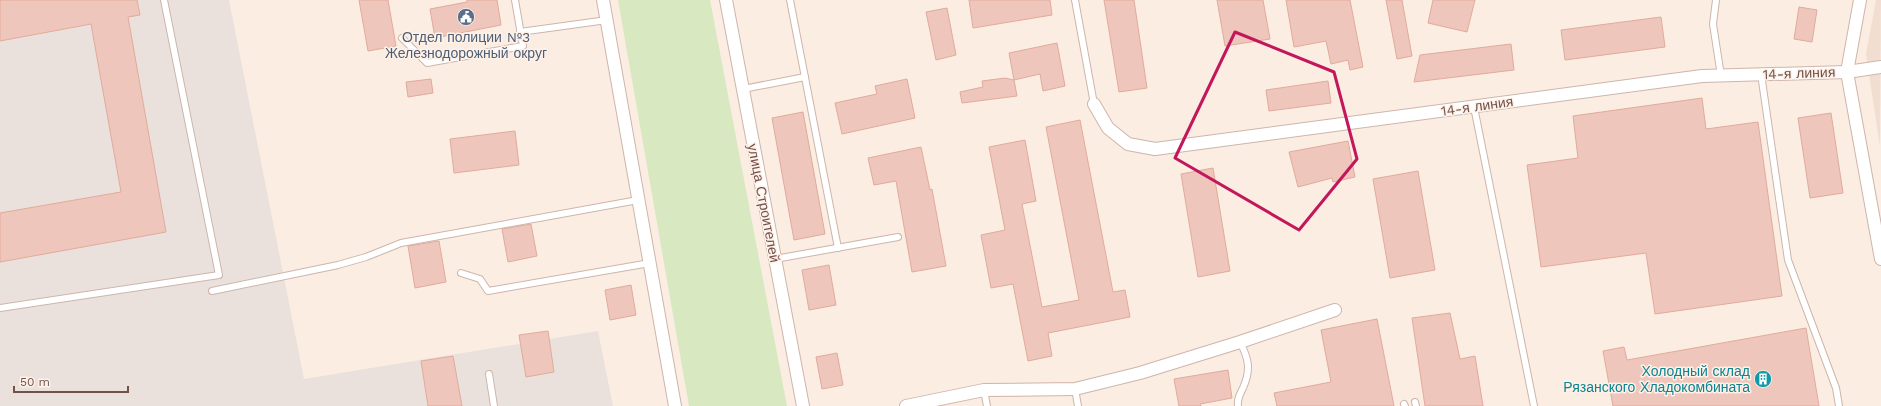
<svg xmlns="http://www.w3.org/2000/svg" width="1881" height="406" font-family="'Work Sans',sans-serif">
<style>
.residential{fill:#f2ddd1}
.industrial{fill:#eae1dd}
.green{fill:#d8e8c1}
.building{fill:#efc6bb;stroke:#e1aa9c}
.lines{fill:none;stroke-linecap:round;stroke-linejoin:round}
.lane-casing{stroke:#ceb5ac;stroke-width:8}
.street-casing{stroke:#ceb5ac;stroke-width:14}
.lane{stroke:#fff;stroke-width:6}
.street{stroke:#fff;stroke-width:12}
.marked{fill:none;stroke:#c2185b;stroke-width:3;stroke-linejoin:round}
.labels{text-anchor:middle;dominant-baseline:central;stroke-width:3;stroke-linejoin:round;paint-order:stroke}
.service-label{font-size:14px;fill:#4e5e75;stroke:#fef1e8}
.street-label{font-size:14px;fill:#71514a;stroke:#fef1e8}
.culture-label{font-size:14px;fill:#0d838f;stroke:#fef1e8;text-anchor:end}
</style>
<rect width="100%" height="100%" fill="#fbede2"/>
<polygon class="residential" points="1876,0 1881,0 1880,147 1866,54"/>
<polygon class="industrial" points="0,0 229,0 304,379 598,331 613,406 0,406"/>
<polygon class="green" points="618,0 710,0 787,406 689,406"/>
<g class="building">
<polygon points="0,0 137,0 140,15 128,17 166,232 0,262 0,213 121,192 91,24 0,41"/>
<polygon points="359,0 388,0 396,46 368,51"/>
<polygon points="467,0 497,0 501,25 435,38 430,9 467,2"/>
<polygon points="969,0 1050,0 1052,15 973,28"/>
<polygon points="1104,0 1134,0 1147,88 1119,92"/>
<polygon points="1217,0 1263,0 1270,39 1225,46"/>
<polygon points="1286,0 1350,0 1363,67 1350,70 1348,60 1331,64 1326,41 1294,47"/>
<polygon points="1386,0 1402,0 1412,56 1397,59"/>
<polygon points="1433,0 1475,0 1467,32 1428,23"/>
<polygon points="1799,7 1817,10 1812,42 1794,39"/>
<polygon points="947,8 956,55 936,60 926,12"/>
<polygon points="1661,17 1665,47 1565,60 1561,30"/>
<polygon points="1057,43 1065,86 1043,91 1040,74 1014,80 1009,53"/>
<polygon points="1511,44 1514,70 1414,82 1420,55"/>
<polygon points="1005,78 1014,80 1017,96 962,103 960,92 983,87 982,81"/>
<polygon points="431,79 433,93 408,97 406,82"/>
<polygon points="907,79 915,118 842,134 835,103 877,94 875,86"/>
<polygon points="1328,81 1331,103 1269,111 1266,90"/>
<polygon points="1702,98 1706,129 1758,122 1782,296 1655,314 1646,253 1541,267 1527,165 1578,158 1573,116"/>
<polygon points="803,112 825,234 794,240 772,118"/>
<polygon points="1831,113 1843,193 1810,198 1798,118"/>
<polygon points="1080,120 1113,292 1125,290 1130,317 1048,333 1052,356 1028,361 1013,284 991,288 981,235 1005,230 989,147 1025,140 1036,201 1022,204 1042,307 1079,300 1046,127"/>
<polygon points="515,131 519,165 454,173 450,139"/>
<polygon points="1348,141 1355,177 1333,182 1332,178 1298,187 1289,152"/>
<polygon points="921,147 930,190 932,189 946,266 912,272 896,181 874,185 868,158"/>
<polygon points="1213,168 1230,271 1198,277 1181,174"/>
<polygon points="1418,171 1435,270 1390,278 1373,179"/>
<polygon points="531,224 537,256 508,262 502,229"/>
<polygon points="439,241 446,282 415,288 408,246"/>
<polygon points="829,265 836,305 809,310 802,270"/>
<polygon points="631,285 636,315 610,320 605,290"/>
<polygon points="1450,313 1460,359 1475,356 1483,406 1425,406 1412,318"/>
<polygon points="1377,319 1394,406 1277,406 1274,393 1331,382 1321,330"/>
<polygon points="1806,328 1819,406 1613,406 1603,351 1624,347 1627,360"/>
<polygon points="548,331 554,372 526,377 519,335"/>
<polygon points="837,353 843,385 822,389 816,357"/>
<polygon points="453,356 462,406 428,406 421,361"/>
<polygon points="1228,370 1232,398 1200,404 1201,406 1179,406 1174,379"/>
</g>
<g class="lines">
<defs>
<g id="lane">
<polyline points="790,0 838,248"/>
<polyline points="1075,0 1094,104"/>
<polyline points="1716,0 1713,24 1721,76"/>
<polyline points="520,32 607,20"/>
<polyline points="402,38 427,63 523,46 515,0"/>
<polyline points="1761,74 1788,260 1836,388 1839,406"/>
<polyline points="743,89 805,77"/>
<polyline points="1474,107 1534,406"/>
<polyline points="775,259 898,237"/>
<polyline points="461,273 480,279 488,291 650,263"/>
<polyline points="212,291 338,265 366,257 401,243 638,200"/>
<polyline points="0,308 219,275 164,0"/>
<polyline points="489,374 494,406"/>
<polyline points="1075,389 1078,406"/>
<polyline points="984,390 987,406"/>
<polyline points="1415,402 1416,406"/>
<polyline points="1404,404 1405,406"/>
<path d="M1238 406C1237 399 1240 394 1243 388 1251 370 1249 359 1240 342"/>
</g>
<g id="street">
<polyline points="603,0 675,406"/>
<polyline points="726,0 803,406"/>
<polyline points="1860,0 1847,72 1881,259"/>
<polyline points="1094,104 1108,128 1128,144 1155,149 1702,76 1847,72 1881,67"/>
<polyline points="906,406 984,390 1075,389 1140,373 1240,342 1335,310"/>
</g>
</defs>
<use href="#lane" class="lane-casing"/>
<use href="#street" class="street-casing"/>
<use href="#lane" class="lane"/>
<use href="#street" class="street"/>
</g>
<path class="marked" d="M1235 32 1334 72 1357 159 1299 230 1175 158Z"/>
<defs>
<symbol id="civic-disc" viewBox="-11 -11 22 22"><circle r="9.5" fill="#5c6f8a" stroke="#fef1e8"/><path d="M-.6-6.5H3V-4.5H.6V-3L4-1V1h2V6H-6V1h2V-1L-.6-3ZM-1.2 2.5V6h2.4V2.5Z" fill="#fff"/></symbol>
<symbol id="building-disc" viewBox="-11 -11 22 22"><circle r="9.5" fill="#0f9aa8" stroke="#fef1e8"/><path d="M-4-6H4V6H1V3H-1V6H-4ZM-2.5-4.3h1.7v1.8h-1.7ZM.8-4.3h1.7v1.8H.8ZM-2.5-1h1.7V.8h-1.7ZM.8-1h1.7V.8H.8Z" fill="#fff"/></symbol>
</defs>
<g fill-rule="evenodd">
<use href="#civic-disc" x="456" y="7" width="20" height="20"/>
<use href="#building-disc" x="1753" y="369" width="20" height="20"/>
</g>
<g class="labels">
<g class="service-label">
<text x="466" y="37">Отдел полиции №3<tspan x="466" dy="16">Железнодорожный округ</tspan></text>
</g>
<g class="street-label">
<text transform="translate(1799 73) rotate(-2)">14-я линия</text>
<text transform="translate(1477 106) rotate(-8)">14-я линия</text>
<text transform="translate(764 203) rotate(79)">улица Строителей</text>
</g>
<g class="culture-label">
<text x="1750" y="371">Холодный склад<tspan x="1750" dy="16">Рязанского Хладокомбината</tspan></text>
</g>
</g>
<path d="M14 386v6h114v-6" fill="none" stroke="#71514a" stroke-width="2"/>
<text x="20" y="386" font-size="12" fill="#71514a" stroke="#fef1e8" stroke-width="3" paint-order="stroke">50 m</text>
</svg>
